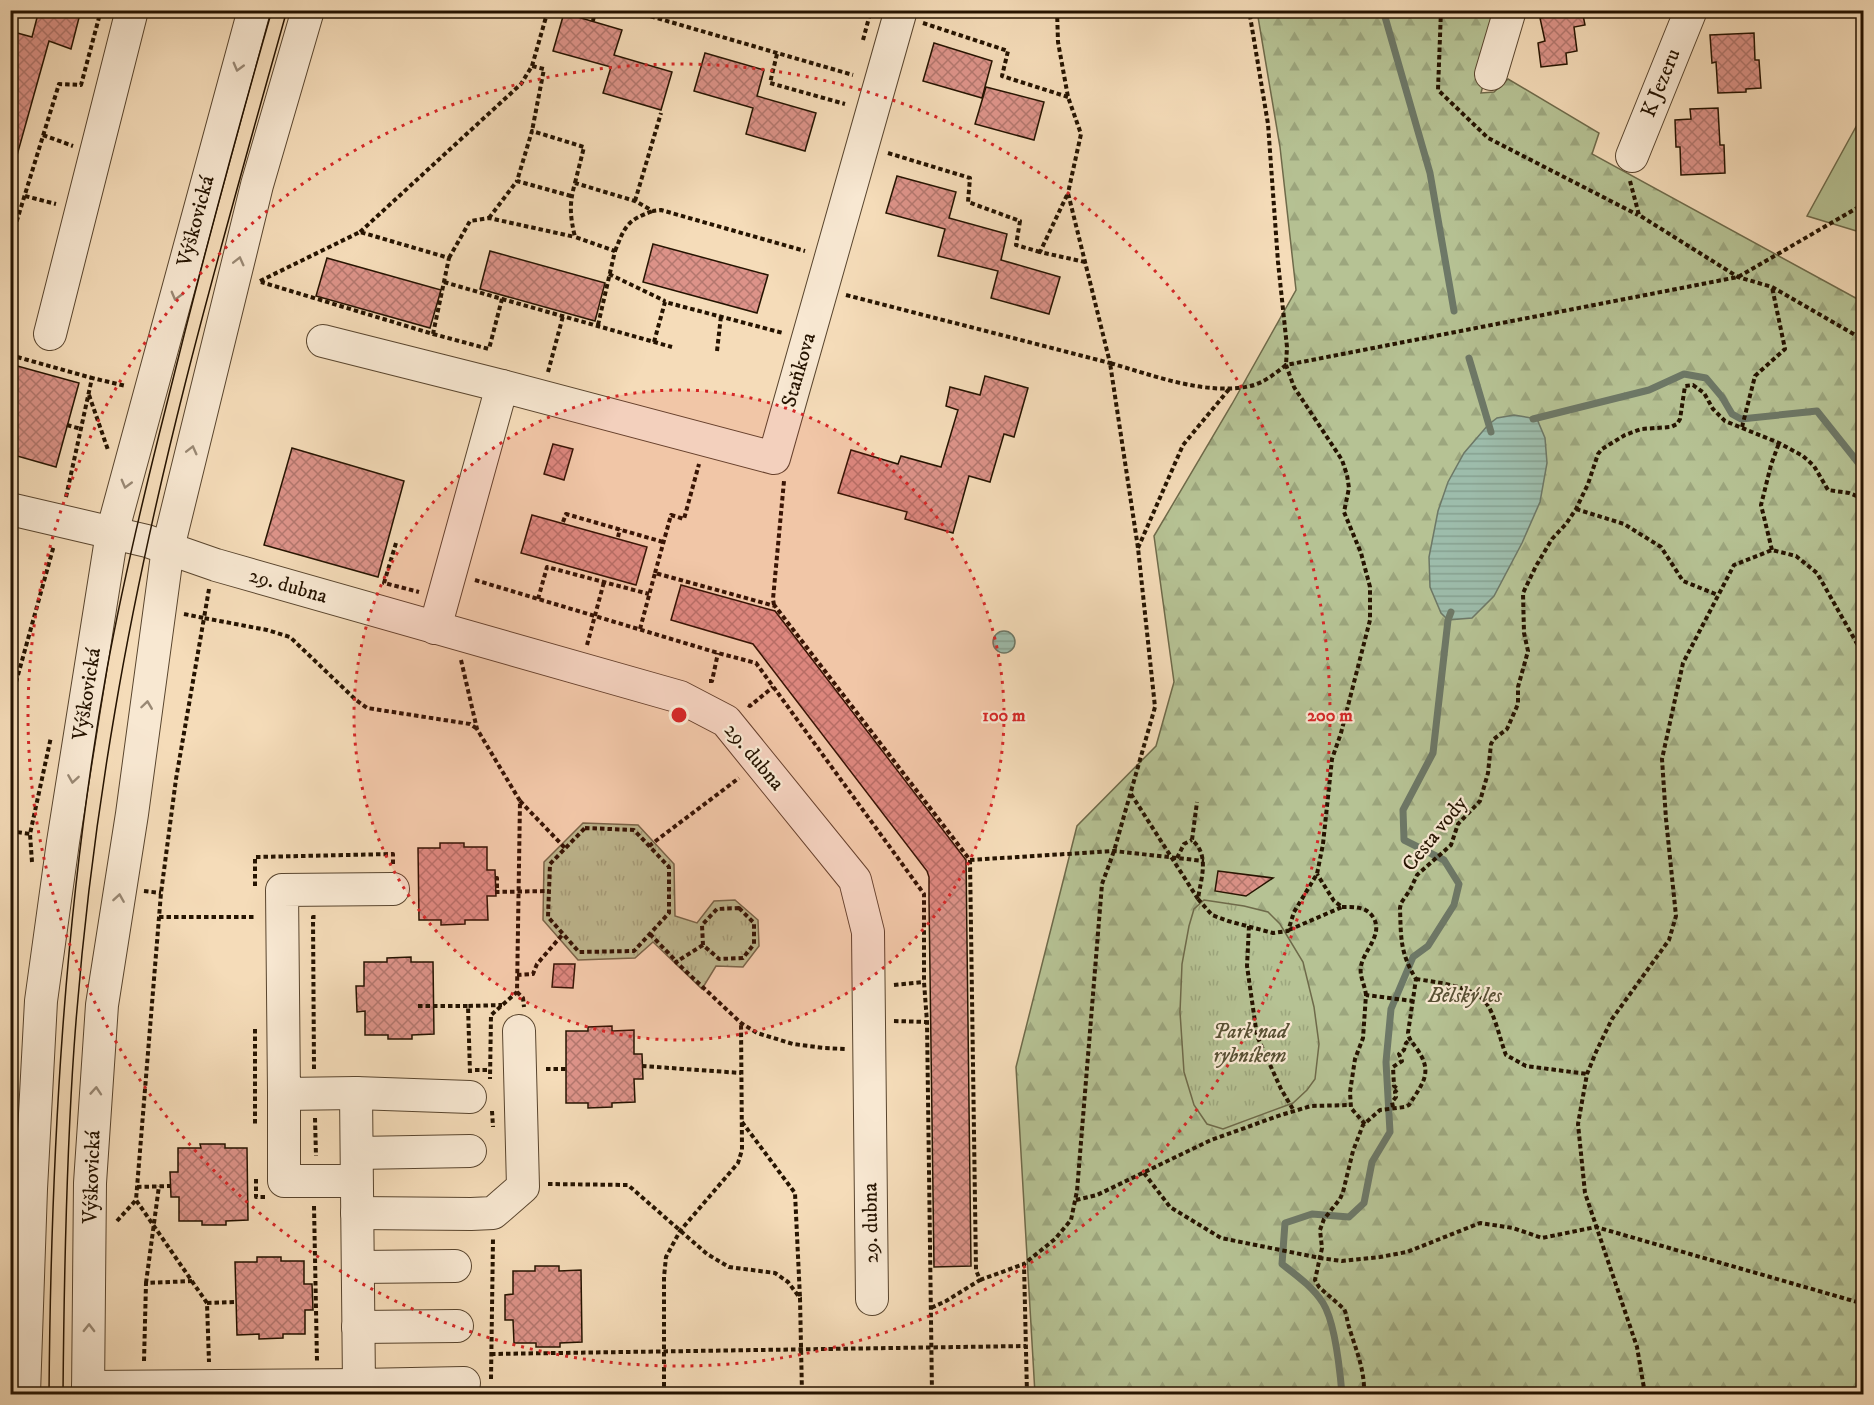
<svg xmlns="http://www.w3.org/2000/svg" width="1874" height="1405" font-family="'IM FELL DW Pica',serif">
<style>
.green{fill:#b6c294;stroke:#6e6a4a;stroke-width:1.5}
.forest{fill:url(#forest-firs);stroke:#6e6a4a;stroke-width:1.5}
.park{fill:url(#park-tufts);stroke:#6e6a4a;stroke-width:1.5}
.water{fill:url(#water-rules);stroke:#6d7867;stroke-width:1.5}
.lines{fill:none;stroke-linecap:round;stroke-linejoin:round}
.stream{stroke:#6d7867;stroke-width:7}
.building{fill:url(#building-cross-hatch);stroke:#251300;stroke-width:1.5}
.minor-casing{stroke:#59452e;stroke-width:34}
.path{stroke:#251300;stroke-width:4;stroke-dasharray:4.5 3;stroke-linecap:butt}
.minor{stroke:#f8e8d2;stroke-width:32}
.tram{stroke:#251300;stroke-width:1.5}
.oneway{stroke:#998874}
.ring{fill:none;stroke:#d62828;stroke-width:3;stroke-dasharray:3 6}
.labels{text-anchor:middle;dominant-baseline:central;stroke-width:4.5;stroke-linejoin:round;paint-order:stroke}
.street-label{font-size:21px;fill:#251300;stroke:#f8e8d2}
.park-label{font-size:21px;font-style:italic;fill:#585034;stroke:#f8e8d2}
.centre{fill:#d62828;stroke:#f8e8d2;stroke-width:3}
.ring-label{font-size:18px;text-anchor:middle;font-weight:bold;fill:#d62828;stroke:#f8e8d2;stroke-width:4.5;stroke-linejoin:round;paint-order:stroke}
</style>
<defs>
<pattern id="forest-firs" width="22" height="20" patternUnits="userSpaceOnUse" patternTransform="scale(1.5)"><rect width="22" height="20" fill="#b6c294"/><path d="M5 1l3.5 6h-7zM16 11l3.5 6h-7z" fill="#9ca67e"/></pattern>
<pattern id="park-tufts" width="24" height="20" patternUnits="userSpaceOnUse" patternTransform="scale(1.5)"><rect width="24" height="20" fill="#b6c294"/><path d="M3 7l-1-3M5 7V3M7 7l1-3M15 17l-1-3M17 17v-4M19 17l1-3" fill="none" stroke="#9ca67e"/></pattern>
<pattern id="water-rules" width="6" height="5" patternUnits="userSpaceOnUse" patternTransform="scale(1.5)"><rect width="6" height="5" fill="#9dbcab"/><path d="M0 2.5h6" fill="none" stroke="#87a191"/></pattern>
<pattern id="building-cross-hatch" width="8" height="8" patternUnits="userSpaceOnUse" patternTransform="scale(1.5)"><rect width="8" height="8" fill="#dd9389"/><path d="M0 0l8 8M0 8l8-8" fill="none" stroke="#b3776e"/></pattern>
</defs>
<rect width="100%" height="100%" fill="#f5dcb9"/>
<filter id="stains"><feTurbulence type="fractalNoise" baseFrequency=".00333" numOctaves="4"/><feColorMatrix values="0 0 0 0 .2 0 0 0 0 .09 0 0 0 0 .02 0 0 0 .5 -.17"/></filter>
<radialGradient id="worn" r=".72"><stop offset=".6" stop-color="#630" stop-opacity="0"/><stop offset="1" stop-color="#630" stop-opacity=".3"/></radialGradient>
<polygon class="green" points="1863,114 1863,233 1807,216"/>
<polygon class="forest" points="1257,11 1502,11 1481,93 1494,92 1508,79 1599,133 1592,154 1863,302 1863,1394 1035,1394 1016,1067 1077,826 1156,746 1174,682 1154,536 1232,404 1296,290 1280,147"/>
<g class="park">
<polygon points="583,823 638,825 674,864 675,916 697,923 714,901 735,900 758,920 759,946 743,967 716,966 702,989 653,942 635,958 578,960 543,920 544,862"/>
<polygon points="1204,900 1244,906 1268,912 1280,924 1303,962 1314,1007 1319,1044 1315,1079 1307,1090 1293,1103 1223,1129 1207,1124 1194,1105 1184,1072 1180,1012 1182,964 1189,926 1194,909"/>
</g>
<g class="water">
<polygon points="1514,415 1537,419 1545,438 1547,463 1540,502 1522,543 1494,596 1472,618 1448,620 1441,613 1430,587 1429,557 1438,511 1448,482 1464,453 1488,425 1497,418"/>
<circle cx="1004" cy="642" r="11"/>
</g>
<g class="lines">
<g class="stream">
<polyline points="1383,10 1430,173 1454,311"/>
<polyline points="1469,358 1491,432"/>
<polyline points="1533,419 1649,390 1684,374 1706,378 1722,397 1732,414 1741,419 1817,411 1864,470"/>
<path d="M1342 1394C1340 1371 1335 1322 1323 1303 1313 1287 1296 1275 1282 1264L1285 1223 1312 1214 1349 1217 1364 1203 1372 1162 1390 1132 1386 1062 1391 1009 1413 957 1428 946 1454 905 1459 884 1444 860 1404 840 1403 810 1433 753 1448 620 1451 612"/>
</g>
</g>
<g class="building">
<polygon points="39,10 81,10 71,49 49,41 16,159 10,158 10,31 32,37"/>
<polygon points="1557,10 1582,10 1585,25 1574,27 1577,51 1566,53 1567,64 1541,67 1538,43 1545,41 1540,18 1558,14"/>
<polygon points="564,13 622,30 614,55 672,72 661,110 603,93 611,67 553,51"/>
<polygon points="1754,33 1755,60 1759,60 1761,88 1746,89 1746,92 1718,93 1716,62 1712,63 1710,35"/>
<polygon points="934,43 992,61 982,98 923,81"/>
<polygon points="705,53 764,70 757,96 816,113 805,151 746,134 753,108 694,91"/>
<polygon points="986,87 1044,102 1034,140 975,124"/>
<polygon points="1718,108 1720,145 1724,145 1725,173 1681,175 1680,147 1676,147 1675,120 1691,119 1690,109"/>
<polygon points="897,176 956,192 949,218 1007,234 1001,260 1060,277 1049,314 991,298 998,271 938,256 945,229 886,213"/>
<polygon points="653,244 768,275 757,313 643,282"/>
<polygon points="490,251 605,283 595,321 480,289"/>
<polygon points="327,258 441,290 430,328 316,296"/>
<polygon points="10,364 79,383 56,467 10,454"/>
<polygon points="985,376 1028,388 1014,437 1004,434 990,482 969,476 953,533 905,519 907,512 838,493 851,450 898,464 901,456 941,467 958,410 946,406 950,387 980,395"/>
<polygon points="553,444 573,449 564,480 544,474"/>
<polygon points="292,448 404,481 378,577 264,545"/>
<polygon points="532,515 647,547 636,585 521,553"/>
<polygon points="681,585 775,611 966,860 971,1266 934,1267 929,900 929,877 927,871 753,644 671,620"/>
<polygon points="440,843 464,843 464,847 487,847 487,870 495,870 496,896 487,896 488,920 465,920 465,924 441,925 441,920 419,920 418,848 440,848"/>
<polygon points="1218,871 1273,878 1246,896 1215,891"/>
<polygon points="411,957 411,962 433,962 434,1034 412,1035 412,1039 388,1039 388,1035 365,1035 365,1011 357,1012 356,986 364,986 364,962 387,962 387,958"/>
<polygon points="554,964 575,964 573,988 552,987"/>
<polygon points="612,1026 612,1031 634,1030 634,1054 642,1054 643,1079 634,1079 635,1102 612,1103 612,1107 588,1108 588,1103 566,1103 566,1031 588,1031 588,1027"/>
<polygon points="200,1144 225,1144 225,1148 247,1148 248,1220 226,1221 226,1225 202,1225 202,1221 179,1221 179,1197 171,1197 170,1172 178,1172 178,1148 201,1148"/>
<polygon points="257,1257 281,1257 281,1261 304,1261 304,1284 312,1284 313,1310 305,1310 305,1334 283,1334 283,1338 259,1339 259,1334 237,1335 235,1262 257,1262"/>
<polygon points="535,1266 559,1266 559,1271 581,1270 582,1342 560,1343 560,1347 536,1347 536,1343 514,1343 513,1320 505,1320 505,1295 513,1294 513,1271 535,1271"/>
</g>
<g class="lines">
<defs>
<g id="minor">
<polyline points="1491,74 1510,10"/>
<polyline points="1632,156 1691,10"/>
<polyline points="50,334 132,10"/>
<polyline points="323,341 502,386"/>
<polyline points="10,509 147,541 216,565 680,697 726,721 855,880 868,932 872,1299"/>
<polyline points="435,628 502,386 774,458 901,10"/>
<polyline points="393,889 282,890 284,1094 356,1093 359,1385 464,1383"/>
<polyline points="356,1093 470,1097"/>
<polyline points="284,1094 284,1181 356,1181"/>
<polyline points="357,1153 470,1151"/>
<polyline points="357,1213 471,1214 493,1213 523,1187 519,1031"/>
<polyline points="358,1267 455,1266"/>
<polyline points="358,1327 457,1326"/>
<polyline points="88,1387 359,1385"/>
<polyline points="24,1394 31,1189 41,1001 63,842 112,533 254,10"/>
<polyline points="88,1394 90,1183 102,1005 132,814 168,548 257,185 308,10"/>
</g>
</defs>
<use href="#minor" class="minor-casing"/>
<g class="path">
<polyline points="629,10 853,75"/>
<polyline points="1057,10 1058,42 1068,97 1081,134 1068,193"/>
<polyline points="1441,10 1438,90 1488,138 1638,215"/>
<polyline points="593,21 595,10"/>
<polyline points="923,23 1008,51 1002,76 1068,97"/>
<polyline points="863,40 871,10"/>
<polyline points="777,54 770,83 845,104"/>
<polyline points="532,66 548,10"/>
<polyline points="43,135 73,146"/>
<polyline points="888,153 970,178 968,202 1020,221 1016,245 1040,252"/>
<polyline points="1630,181 1639,215 1738,277 1772,287 1864,340"/>
<polyline points="25,196 56,204"/>
<polyline points="571,196 517,181 532,131 584,147 575,183"/>
<polyline points="635,201 661,113"/>
<polyline points="489,218 517,181"/>
<polyline points="360,232 521,84 532,66 544,69 532,131"/>
<polyline points="10,243 59,84 81,85 101,10"/>
<path d="M615 251C625 226 627 220 653 211"/>
<polyline points="449,258 470,221 489,218 575,237"/>
<polyline points="609,274 665,301"/>
<polyline points="260,281 360,232 449,258 433,334 261,282"/>
<polyline points="444,282 502,299 489,349"/>
<path d="M846 295 1110 363C1096 306 1082 250 1068 193L1040 252 1085 262"/>
<polyline points="502,299 672,347"/>
<path d="M598 325 615 251 575 237C570 216 569 204 575 183L635 201 653 211 661 210 805 251"/>
<polyline points="433,334 489,349 489,350"/>
<polyline points="654,342 665,302 783,333"/>
<polyline points="717,351 721,316"/>
<polyline points="10,355 92,378"/>
<polyline points="548,372 563,316"/>
<polyline points="89,395 108,450"/>
<polyline points="67,425 81,429"/>
<polyline points="1742,427 1755,376 1785,349 1772,287"/>
<polyline points="66,497 92,378 126,386"/>
<polyline points="1576,509 1624,524 1661,547 1683,581 1718,595"/>
<polyline points="563,522 566,514 663,542"/>
<polyline points="618,537 620,529"/>
<polyline points="396,543 384,583 419,592"/>
<polyline points="1138,548 1183,445 1230,388"/>
<polyline points="1772,550 1761,505 1771,465 1779,443"/>
<polyline points="655,573 671,515 684,519 699,464"/>
<polyline points="475,580 718,653 756,663 924,894 924,982 927,1022 932,1394"/>
<polyline points="209,589 204,618 267,630 290,637 356,700 367,708 470,724 476,728"/>
<polyline points="538,599 547,567 649,594"/>
<polyline points="774,605 773,599 784,481"/>
<polyline points="184,614 204,618 176,779 161,893 136,1200 207,1303 209,1362"/>
<polyline points="640,629 655,573 775,606 970,860 976,1270 980,1280 946,1301 931,1308"/>
<polyline points="587,645 604,582"/>
<polyline points="461,660 477,729 520,801 517,992 491,1015 490,1079"/>
<polyline points="709,681 712,681 718,653"/>
<polyline points="10,704 54,545"/>
<polyline points="748,705 750,706 773,687"/>
<path d="M1131 794 1198 899C1201 878 1210 855 1192 840L1197 802"/>
<polyline points="520,801 565,848"/>
<polygon points="585,828 634,830 669,867 669,913 634,951 579,952 548,917 550,864"/>
<polyline points="10,831 30,834"/>
<polyline points="649,846 739,778"/>
<polyline points="1177,858 1184,844 1192,840"/>
<polyline points="970,860 1114,851 1204,861"/>
<polyline points="32,862 30,834 51,737"/>
<polyline points="495,878 497,878 497,892"/>
<polyline points="255,886 255,857 393,854 393,864"/>
<polyline points="144,891 161,893"/>
<polyline points="495,892 549,891"/>
<polyline points="1198,899 1212,915 1228,921 1273,933 1288,931 1294,912 1317,874 1323,844 1332,759 1341,733 1370,620 1370,587 1361,553 1344,512 1349,488 1347,475 1342,460 1294,387 1286,365 1738,277 1864,204"/>
<path d="M1342 907C1354 907 1366 906 1373 917 1384 934 1364 950 1361 966 1359 976 1365 985 1366 995"/>
<polygon points="739,908 754,923 754,944 743,958 719,959 703,945 702,925 717,909"/>
<polyline points="159,917 254,917"/>
<polyline points="1249,926 1247,966 1257,1036 1281,1089 1294,1111"/>
<polyline points="1289,930 1342,907 1334,901 1317,874"/>
<polyline points="650,934 677,962"/>
<polyline points="703,945 676,962 741,1023 757,1033 793,1044 824,1048 845,1049"/>
<polyline points="517,975 533,974 537,964 563,934"/>
<path d="M1416 979C1435 982 1474 986 1486 1003 1495 1014 1500 1040 1506 1055L1526 1066 1587 1074"/>
<polyline points="894,985 924,982"/>
<polyline points="517,992 523,998 524,1007"/>
<polyline points="418,1006 468,1006"/>
<polyline points="894,1021 927,1022"/>
<polyline points="255,1029 255,1126"/>
<polyline points="642,1066 741,1073"/>
<polyline points="314,1069 313,917 316,917"/>
<polyline points="546,1069 567,1069"/>
<polyline points="475,1070 490,1070"/>
<polyline points="470,1073 468,1006 502,1005"/>
<polyline points="1393,1107 1392,1102 1396,1097 1395,1092 1398,1089 1394,1086 1393,1067 1402,1061 1399,1054 1404,1050 1406,1043 1410,1040"/>
<polyline points="492,1111 493,1127"/>
<polyline points="315,1118 316,1156"/>
<polyline points="742,1122 795,1193 800,1298"/>
<polyline points="1365,1124 1351,1108 1350,1092 1355,1059 1363,1038 1366,995 1413,1001"/>
<polyline points="1144,1173 1170,1207 1221,1238 1320,1258 1342,1261 1380,1257 1407,1252 1480,1223 1513,1228 1542,1238 1596,1227 1864,1304"/>
<polyline points="256,1179 256,1197 266,1197"/>
<polyline points="548,1184 628,1185 707,1254 729,1267 775,1273 788,1282 800,1298 802,1394"/>
<polyline points="137,1187 170,1186"/>
<polyline points="1076,1200 1097,1195 1211,1140 1281,1115 1311,1106 1351,1105"/>
<polyline points="314,1206 317,1361"/>
<polyline points="117,1221 136,1200"/>
<polyline points="980,1280 1024,1264"/>
<polyline points="146,1283 159,1186"/>
<polyline points="207,1303 235,1302"/>
<polyline points="491,1354 1026,1346"/>
<polyline points="144,1361 146,1283 192,1281"/>
<polyline points="491,1379 493,1239"/>
<polyline points="664,1394 664,1277 666,1257 680,1231 738,1163 742,1150 741,1023"/>
<path d="M1027 1394 1024 1264 1055 1239 1071 1220 1077 1191 1102 884 1114 851 1155 707 1138 548 1110 363C1152 375 1206 396 1250 386 1262 384 1276 373 1286 365L1287 347 1278 262 1268 124 1249 10"/>
<path d="M1364 1394C1365 1370 1356 1350 1349 1327 1347 1321 1347 1315 1344 1309L1319 1287 1315 1280 1322 1248 1320 1230 1324 1219 1340 1199 1343 1192 1353 1151 1363 1125 1380 1110 1405 1107 1409 1105C1422 1084 1434 1073 1417 1049 1413 1043 1409 1040 1408 1033L1416 979C1400 953 1401 938 1400 908L1401 903 1410 890 1417 875 1451 845 1458 824 1480 801 1488 773 1491 744 1494 739 1507 729 1518 704V687L1528 651 1524 633 1523 593 1536 566 1552 539 1566 524 1576 509 1588 484 1598 454 1602 449 1625 435 1641 429 1671 427 1677 424 1680 419 1685 386 1693 385 1704 393 1713 409 1725 421 1779 443 1803 456 1814 466 1828 490 1849 493 1864 499"/>
<polyline points="1645,1394 1637,1347 1585,1193 1578,1124 1587,1074 1596,1052 1612,1019 1669,940 1676,916 1666,819 1662,759 1683,663 1734,565 1772,550 1796,556 1817,573 1864,656"/>
</g>
<use href="#minor" class="minor"/>
<g class="tram">
<path d="M49 1394C51 1152 64 908 107 669 123 581 144 494 166 407 199 274 234 142 272 10"/>
<path d="M63 1394C64 1279 66 1163 74 1048 82 935 96 822 115 711 155 473 222 242 287 10"/>
</g>
</g>
<defs><path id="oneway-chevron" d="M-2-3.5L2.5 0L-2 3.5" fill="none" stroke-width="1.6" stroke-linecap="round" stroke-linejoin="round" transform="scale(1.5)"/></defs>
<g class="oneway">
<use href="#oneway-chevron" transform="translate(238 67) rotate(105)"/>
<use href="#oneway-chevron" transform="translate(239 261) rotate(-76)"/>
<use href="#oneway-chevron" transform="translate(176 296) rotate(105)"/>
<use href="#oneway-chevron" transform="translate(192 450) rotate(-76)"/>
<use href="#oneway-chevron" transform="translate(126 484) rotate(105)"/>
<use href="#oneway-chevron" transform="translate(147 705) rotate(-82)"/>
<use href="#oneway-chevron" transform="translate(73 779) rotate(99)"/>
<use href="#oneway-chevron" transform="translate(119 898) rotate(-81)"/>
<use href="#oneway-chevron" transform="translate(96 1091) rotate(-86)"/>
<use href="#oneway-chevron" transform="translate(89 1328) rotate(-89)"/>
</g>
<circle cx="679" cy="715" r="325" fill="#d62828" fill-opacity=".12"/>
<g class="ring">
<circle cx="679" cy="715" r="325"/>
<circle cx="679" cy="715" r="651"/>
</g>
<g class="labels">
<g class="street-label">
<text transform="translate(1661 83) rotate(-68)">K Jezeru</text>
<text transform="translate(196 221) rotate(-75)">Výškovická</text>
<text transform="translate(799 370) rotate(-74)">Staňkova</text>
<text transform="translate(288 586) rotate(16)">29. dubna</text>
<text transform="translate(87 694) rotate(-81)">Výškovická</text>
<text transform="translate(754 757) rotate(50)">29. dubna</text>
<text transform="translate(1435 834) rotate(-51)">Cesta vody</text>
<text transform="translate(92 1177) rotate(-88)">Výškovická</text>
<text transform="translate(871 1223) rotate(-91)">29. dubna</text>
</g>
<g class="park-label">
<text x="1465" y="996">Bělský les</text>
<text x="1250" y="1032">Park nad<tspan x="1250" dy="24">rybníkem</tspan></text>
</g>
</g>
<circle cx="679" cy="715" r="9" class="centre"/>
<g class="ring-label">
<text x="1004" y="721">100 m</text>
<text x="1330" y="721">200 m</text>
</g>
<rect width="1874" height="1405" fill="none" stroke="#f5dcb9" stroke-width="36"/>
<rect x="12" y="12" width="1850" height="1381" fill="none" stroke="#251300" stroke-width="3"/>
<rect x="18" y="18" width="1838" height="1369" fill="none" stroke="#251300" stroke-width="1.5"/>
<rect width="100%" height="100%" filter="url(#stains)"/>
<rect width="100%" height="100%" fill="url(#worn)"/>
</svg>
